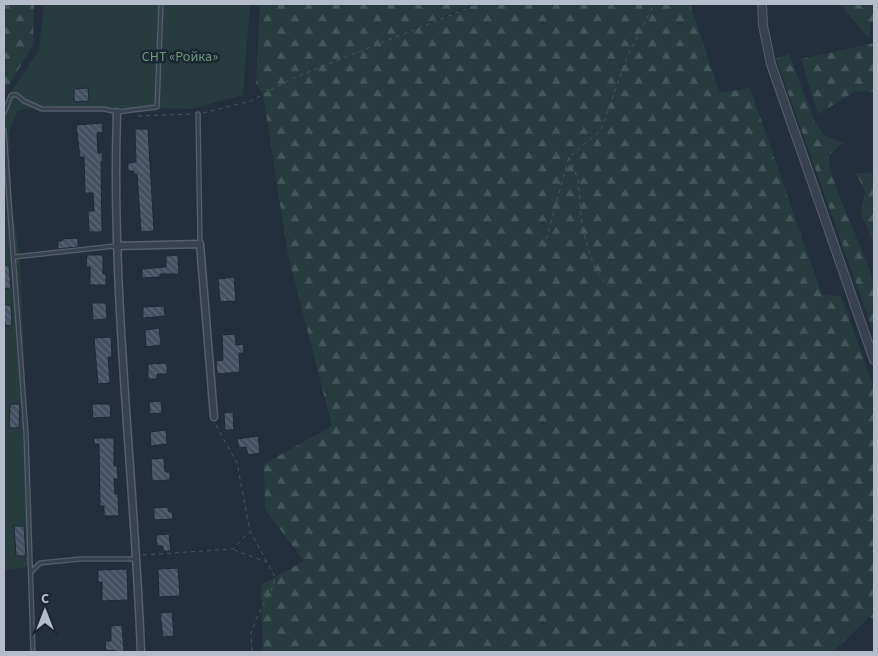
<svg xmlns="http://www.w3.org/2000/svg" width="878" height="656" font-family="'Source Sans 3',sans-serif">
<style>
.forest{fill:url(#forest-firs)}
.garden{fill:#263c3f}
.building{fill:url(#building-back-hatch);stroke:#1f2835}
.lines{fill:none;stroke-linecap:round;stroke-linejoin:round}
.service-casing{stroke:#565f6c;stroke-width:5.5}
.minor-casing{stroke:#565f6c;stroke-width:9}
.tertiary-casing{stroke:#565f6c;stroke-width:10}
.path{stroke:#44595c;stroke-width:1;stroke-dasharray:4 4;stroke-linecap:butt}
.service{stroke:#38414e;stroke-width:3}
.minor{stroke:#38414e;stroke-width:6}
.tertiary{stroke:#38414e;stroke-width:8}
.labels{text-anchor:middle;dominant-baseline:central;stroke-width:5;stroke-linejoin:round;paint-order:stroke}
.park-label{font-size:14px;fill:#6b9a76;stroke:#1d2633}
</style>
<defs>
<pattern id="forest-firs" width="22" height="20" patternUnits="userSpaceOnUse" patternTransform="scale(1.25)"><rect width="22" height="20" fill="#263c3f"/><path d="M5 1l3.5 6h-7zM16 11l3.5 6h-7z" fill="#435659"/></pattern>
<pattern id="building-back-hatch" width="6" height="6" patternUnits="userSpaceOnUse" patternTransform="scale(1.25)"><rect width="6" height="6" fill="#455162"/><path d="M-1 5l2 2M0 0l6 6M5-1l2 2" fill="none" stroke="#5d6877"/></pattern>
</defs>
<rect width="100%" height="100%" fill="#242f3e"/>
<g class="forest">
<polygon points="4,4 34,4 33,45 4,94"/>
<polygon points="260,4 473,4 363,50 478,4 690,4 720,93 750,88 822,295 841,296 874,388 874,619 869,617 833,652 263,652 261,585 304,561 265,509 264,464 332,426 288,255 263,94 271,89 262,93 256,84"/>
<polygon points="843,4 874,4 874,21 871,22 869,38 847,13"/>
<polygon points="874,43 874,92 856,91 818,114 801,59"/>
<path d="M789 54 815 122 824 135 843 143 828 156C836 202 863 242 874 287 877 301 874 319 874 333L776 59Z"/>
<polygon points="856,173 874,174 874,243 861,214 865,191"/>
</g>
<polygon class="garden" points="44,4 250,4 243,95 191,109 39,106 17,111 9,133 12,209 20,256 32,566 4,570 4,103 39,50"/>
<g class="building">
<polygon points="88,88 89,101 74,102 74,89"/>
<polygon points="102,123 103,132 97,133 98,153 102,153 103,161 101,161 102,232 89,232 88,211 94,211 93,193 85,193 84,157 80,157 76,125"/>
<polygon points="135,129 148,129 154,231 141,232 137,174 134,174 134,171 128,171 128,163 136,162"/>
<polygon points="78,238 78,247 58,249 58,241 62,241 62,239"/>
<polygon points="87,255 103,255 103,274 106,274 106,285 90,285 90,267 86,267"/>
<polygon points="178,255 179,274 160,274 160,277 142,278 142,269 166,267 166,256"/>
<polygon points="4,265 9,265 11,288 4,289"/>
<polygon points="234,277 236,301 220,302 218,279"/>
<polygon points="92,303 106,303 107,319 93,320"/>
<polygon points="4,305 11,305 12,325 5,326"/>
<polygon points="164,306 165,316 143,318 143,307"/>
<polygon points="159,328 161,345 146,347 145,330"/>
<polygon points="235,334 236,345 243,344 244,353 239,353 240,372 217,374 216,361 223,360 222,335"/>
<polygon points="111,337 112,357 108,357 110,383 98,384 94,338"/>
<polygon points="167,363 167,374 157,374 157,379 148,379 148,364"/>
<polygon points="161,401 162,413 150,414 149,402"/>
<polygon points="10,404 20,404 19,428 9,428"/>
<polygon points="92,404 110,404 111,417 93,418"/>
<polygon points="233,412 234,430 225,430 224,413"/>
<polygon points="166,430 167,444 151,446 150,432"/>
<polygon points="258,436 260,453 248,455 246,447 239,448 237,439"/>
<polygon points="94,438 114,438 114,466 117,466 118,479 114,479 115,494 118,494 119,516 104,516 104,506 100,506 99,444 94,444"/>
<polygon points="164,458 165,472 170,472 170,480 152,481 151,459"/>
<polygon points="168,507 169,512 172,512 173,519 154,520 154,508"/>
<polygon points="14,526 24,526 26,556 16,556"/>
<polygon points="169,534 171,551 163,551 163,546 157,546 156,535"/>
<polygon points="178,568 180,596 159,597 158,569"/>
<polygon points="127,569 128,600 102,601 102,582 98,582 98,570"/>
<polygon points="172,612 174,636 163,637 160,613"/>
<polygon points="122,625 124,652 106,650 105,641 111,641 111,626"/>
</g>
<g class="lines">
<defs>
<g id="service">
<polyline points="4,113 11,95 17,95 24,101 42,109 104,109 117,112 157,107 161,4"/>
<polyline points="198,114 200,243"/>
<polyline points="4,130 26,433 33,652"/>
<polyline points="14,257 115,246"/>
<polyline points="31,572 40,563 80,559 135,559"/>
</g>
<g id="minor">
<path d="M117 112C111 292 134 472 141 652"/>
<polyline points="116,246 200,244 214,417"/>
</g>
<polyline id="tertiary" points="762,4 763,25 771,64 874,360"/>
</defs>
<use href="#service" class="service-casing"/>
<use href="#minor" class="minor-casing"/>
<use href="#tertiary" class="tertiary-casing"/>
<g class="path">
<polyline points="203,113 251,101 291,79 478,4"/>
<polyline points="138,116 191,114"/>
<polyline points="569,157 578,179 582,228 594,267 607,286"/>
<polyline points="544,247 569,157 601,130 627,57 654,4"/>
<polyline points="216,425 237,463 250,531 275,577 273,587 262,606 251,632 252,652"/>
<polyline points="234,550 267,562"/>
<polyline points="143,555 233,549 249,532"/>
</g>
<use href="#service" class="service"/>
<use href="#minor" class="minor"/>
<use href="#tertiary" class="tertiary"/>
</g>
<g class="labels">
<g class="park-label">
<text x="180" y="57">СНТ «Ройка»</text>
</g>
</g>
<rect width="878" height="656" fill="none" stroke="#b4bcc9" stroke-width="10"/>
<g transform="translate(45 611)" stroke="#1d2633" stroke-width="4" paint-order="stroke">
<path d="M0-4L9 19L0 12L-9 19Z" fill="#b4bcc9"/>
<text y="-8" font-size="14" font-weight="bold" text-anchor="middle" fill="#b4bcc9">С</text>
</g>
</svg>
